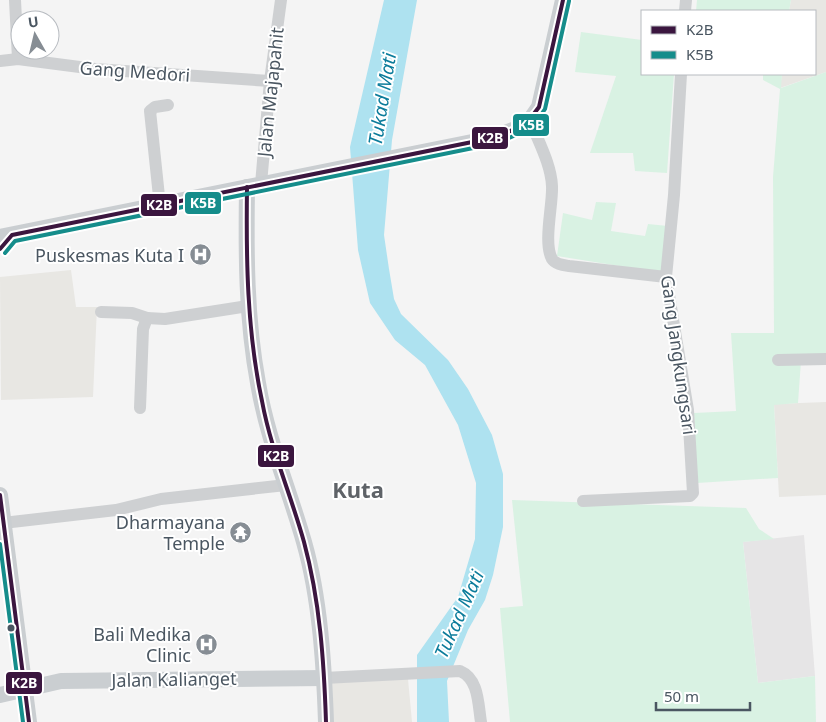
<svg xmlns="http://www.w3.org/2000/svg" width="826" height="722" font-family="'Noto Sans',sans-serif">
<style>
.commercial{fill:#e8e7e3}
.education{fill:#e6e5e6}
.green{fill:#d9f2e3}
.water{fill:#aee2f0}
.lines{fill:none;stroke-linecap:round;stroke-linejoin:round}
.minor{stroke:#ced0d2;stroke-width:12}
.major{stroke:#caced1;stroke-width:16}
.bus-1-casing{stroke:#fff;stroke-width:8}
.bus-2-casing{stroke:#fff;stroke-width:8}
.bus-1{stroke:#3b163f;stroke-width:4}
.bus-2{stroke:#158d8b;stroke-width:4}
.bus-dot{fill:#4a5661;stroke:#fff;stroke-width:2}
.labels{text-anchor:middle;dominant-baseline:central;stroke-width:4;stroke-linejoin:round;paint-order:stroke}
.street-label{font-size:18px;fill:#4a5661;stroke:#fff}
.poi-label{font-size:18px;fill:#4a5661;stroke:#fff;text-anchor:end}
.water-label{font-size:19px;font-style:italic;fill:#0c7c9b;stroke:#fff}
.district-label{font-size:22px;font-weight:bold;fill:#5f6368;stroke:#fff}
.line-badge{stroke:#fff;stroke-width:2}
.badge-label{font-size:14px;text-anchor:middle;font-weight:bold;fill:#fff}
</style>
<rect width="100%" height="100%" fill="#f4f4f4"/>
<g class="commercial">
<polygon points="791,0 826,0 826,72 780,88 782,74 815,74 815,11 789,11"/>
<polygon points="71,270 76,307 97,307 93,397 1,400 0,277"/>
<polygon points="826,402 826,495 779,497 774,404"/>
<polygon points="408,679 412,722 333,722 332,683"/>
</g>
<polygon class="education" points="804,535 815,676 758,683 743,542"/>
<g class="green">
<polygon points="697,0 791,0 789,11 696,11"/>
<polygon points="581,32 642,40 642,74 674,74 667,173 635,171 633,153 590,153 616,76 575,72"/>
<polygon points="826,72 826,360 801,361 798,403 774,405 778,478 697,483 694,413 736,411 731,333 774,333 773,177 780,89 763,80 763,74 782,74 781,88"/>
<polygon points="596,202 616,203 611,231 645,236 648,224 668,226 663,273 557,256 563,213 592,220"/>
<polygon points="512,500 746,508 759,529 774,539 743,542 758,683 815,676 816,722 510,722 500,608 523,606"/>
</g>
<polygon class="water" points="384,0 417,0 392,140 384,235 389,269 394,299 401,314 448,360 468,389 492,435 503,474 503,527 493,575 485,600 468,630 447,681 449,722 417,722 417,655 458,597 475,539 476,483 458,425 425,365 395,340 370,303 358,250 350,147"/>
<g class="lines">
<g class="minor">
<polyline points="15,0 18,59"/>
<polyline points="685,11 686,0"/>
<polyline points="0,61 18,59 95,69 270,81"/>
<path d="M530 120C538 141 551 164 552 186 553 204 543 243 552 259 555 264 563 265 569 266L666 277"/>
<polyline points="261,184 270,81 281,0"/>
<polyline points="160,206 150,111 155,107 168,105"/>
<polyline points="101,312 132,313 147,318"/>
<polyline points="778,360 826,359"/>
<polyline points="140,408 143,329 147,318 165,319 248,306"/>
<polyline points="583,501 690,496 693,493 688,410 666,277 674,195 681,74"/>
<polyline points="3,523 116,510 161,499 286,485"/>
<path d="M324 678 460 671C479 679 478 704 481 722"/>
</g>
<g class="major">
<path d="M247 187C246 253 246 318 258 383 267 438 289 489 304 542 320 598 324 664 326 722"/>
<polyline points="0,237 492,138 521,127 530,120 539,107 563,0"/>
<polyline points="0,495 29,722"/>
<polyline points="0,695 61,681 324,678"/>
</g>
<defs>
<g id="bus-1">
<path d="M247 187C246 259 247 331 262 401 271 450 291 495 304 542 320 601 324 662 326 722"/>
<path d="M0 249 12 235 492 138C514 130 525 127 539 107L563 0"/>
<polyline points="0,495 29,722"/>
</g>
<g id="bus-2">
<path d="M5 253 15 241 493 144C516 136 532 130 545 109L569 1"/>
<polyline points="0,544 23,722"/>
</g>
</defs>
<use href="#bus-1" class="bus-1-casing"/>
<use href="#bus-2" class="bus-2-casing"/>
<use href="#bus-1" class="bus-1"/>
<use href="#bus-2" class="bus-2"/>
</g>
<defs>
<symbol id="hospital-disc" viewBox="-11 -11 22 22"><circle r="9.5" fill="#868d94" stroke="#fff"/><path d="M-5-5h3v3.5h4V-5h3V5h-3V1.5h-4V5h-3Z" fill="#fff"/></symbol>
<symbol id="temple-disc" viewBox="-11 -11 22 22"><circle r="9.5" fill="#868d94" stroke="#fff"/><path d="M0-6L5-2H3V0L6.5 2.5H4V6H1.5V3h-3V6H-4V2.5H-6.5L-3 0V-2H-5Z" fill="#fff"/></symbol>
</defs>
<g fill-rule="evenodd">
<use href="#hospital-disc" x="188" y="242" width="25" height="25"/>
<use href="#temple-disc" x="228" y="520" width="25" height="25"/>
<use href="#hospital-disc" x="194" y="632" width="25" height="25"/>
</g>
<circle class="bus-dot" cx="11" cy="628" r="4.5"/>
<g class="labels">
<g class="street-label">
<text transform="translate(135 71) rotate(4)">Gang Medori</text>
<text transform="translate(270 92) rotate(-84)">Jalan Majapahit</text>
<text transform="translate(679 355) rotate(82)">Gang Jangkungsari</text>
<text transform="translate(174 679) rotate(-1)">Jalan Kalianget</text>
</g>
<g class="poi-label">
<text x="184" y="255">Puskesmas Kuta I</text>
<text x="225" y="522">Dharmayana<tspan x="225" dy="21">Temple</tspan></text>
<text x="191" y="634">Bali Medika<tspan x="191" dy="21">Clinic</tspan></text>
</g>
<g class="water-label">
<text transform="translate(382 99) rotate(-81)">Tukad Mati</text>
<text transform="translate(459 614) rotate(-66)">Tukad Mati</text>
</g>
<g class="district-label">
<text x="358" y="489">Kuta</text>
</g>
</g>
<g class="line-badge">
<rect x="512" y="113" width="38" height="24" rx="5" fill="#158d8b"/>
<rect x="471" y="126" width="38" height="24" rx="5" fill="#3b163f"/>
<rect x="184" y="191" width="38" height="24" rx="5" fill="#158d8b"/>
<rect x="140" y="193" width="38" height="24" rx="5" fill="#3b163f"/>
<rect x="257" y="444" width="38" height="24" rx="5" fill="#3b163f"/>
<rect x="5" y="671" width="38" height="24" rx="5" fill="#3b163f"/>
</g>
<g class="badge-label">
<text x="531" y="130">K5B</text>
<text x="490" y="143">K2B</text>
<text x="203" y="208">K5B</text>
<text x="159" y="210">K2B</text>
<text x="276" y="461">K2B</text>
<text x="24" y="688">K2B</text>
</g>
<rect x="641" y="10" width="175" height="65" fill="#ffffff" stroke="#b7bbc0"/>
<rect x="651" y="26" width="25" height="8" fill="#3b163f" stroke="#b7bbc0"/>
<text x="686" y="35" font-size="15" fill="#4a5661">K2B</text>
<rect x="651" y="51" width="25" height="8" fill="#158d8b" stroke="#b7bbc0"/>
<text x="686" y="60" font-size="15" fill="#4a5661">K5B</text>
<g transform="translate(35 35) rotate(352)"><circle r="24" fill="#ffffff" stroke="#b7bbc0"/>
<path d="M0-4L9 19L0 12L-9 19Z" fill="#868d94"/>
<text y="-8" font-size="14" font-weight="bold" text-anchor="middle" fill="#4a5661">U</text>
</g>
<path d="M656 702v8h94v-8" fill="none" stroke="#4a5661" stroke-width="2.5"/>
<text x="664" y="702" font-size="15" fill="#4a5661" stroke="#ffffff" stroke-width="4" paint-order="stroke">50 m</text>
</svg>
